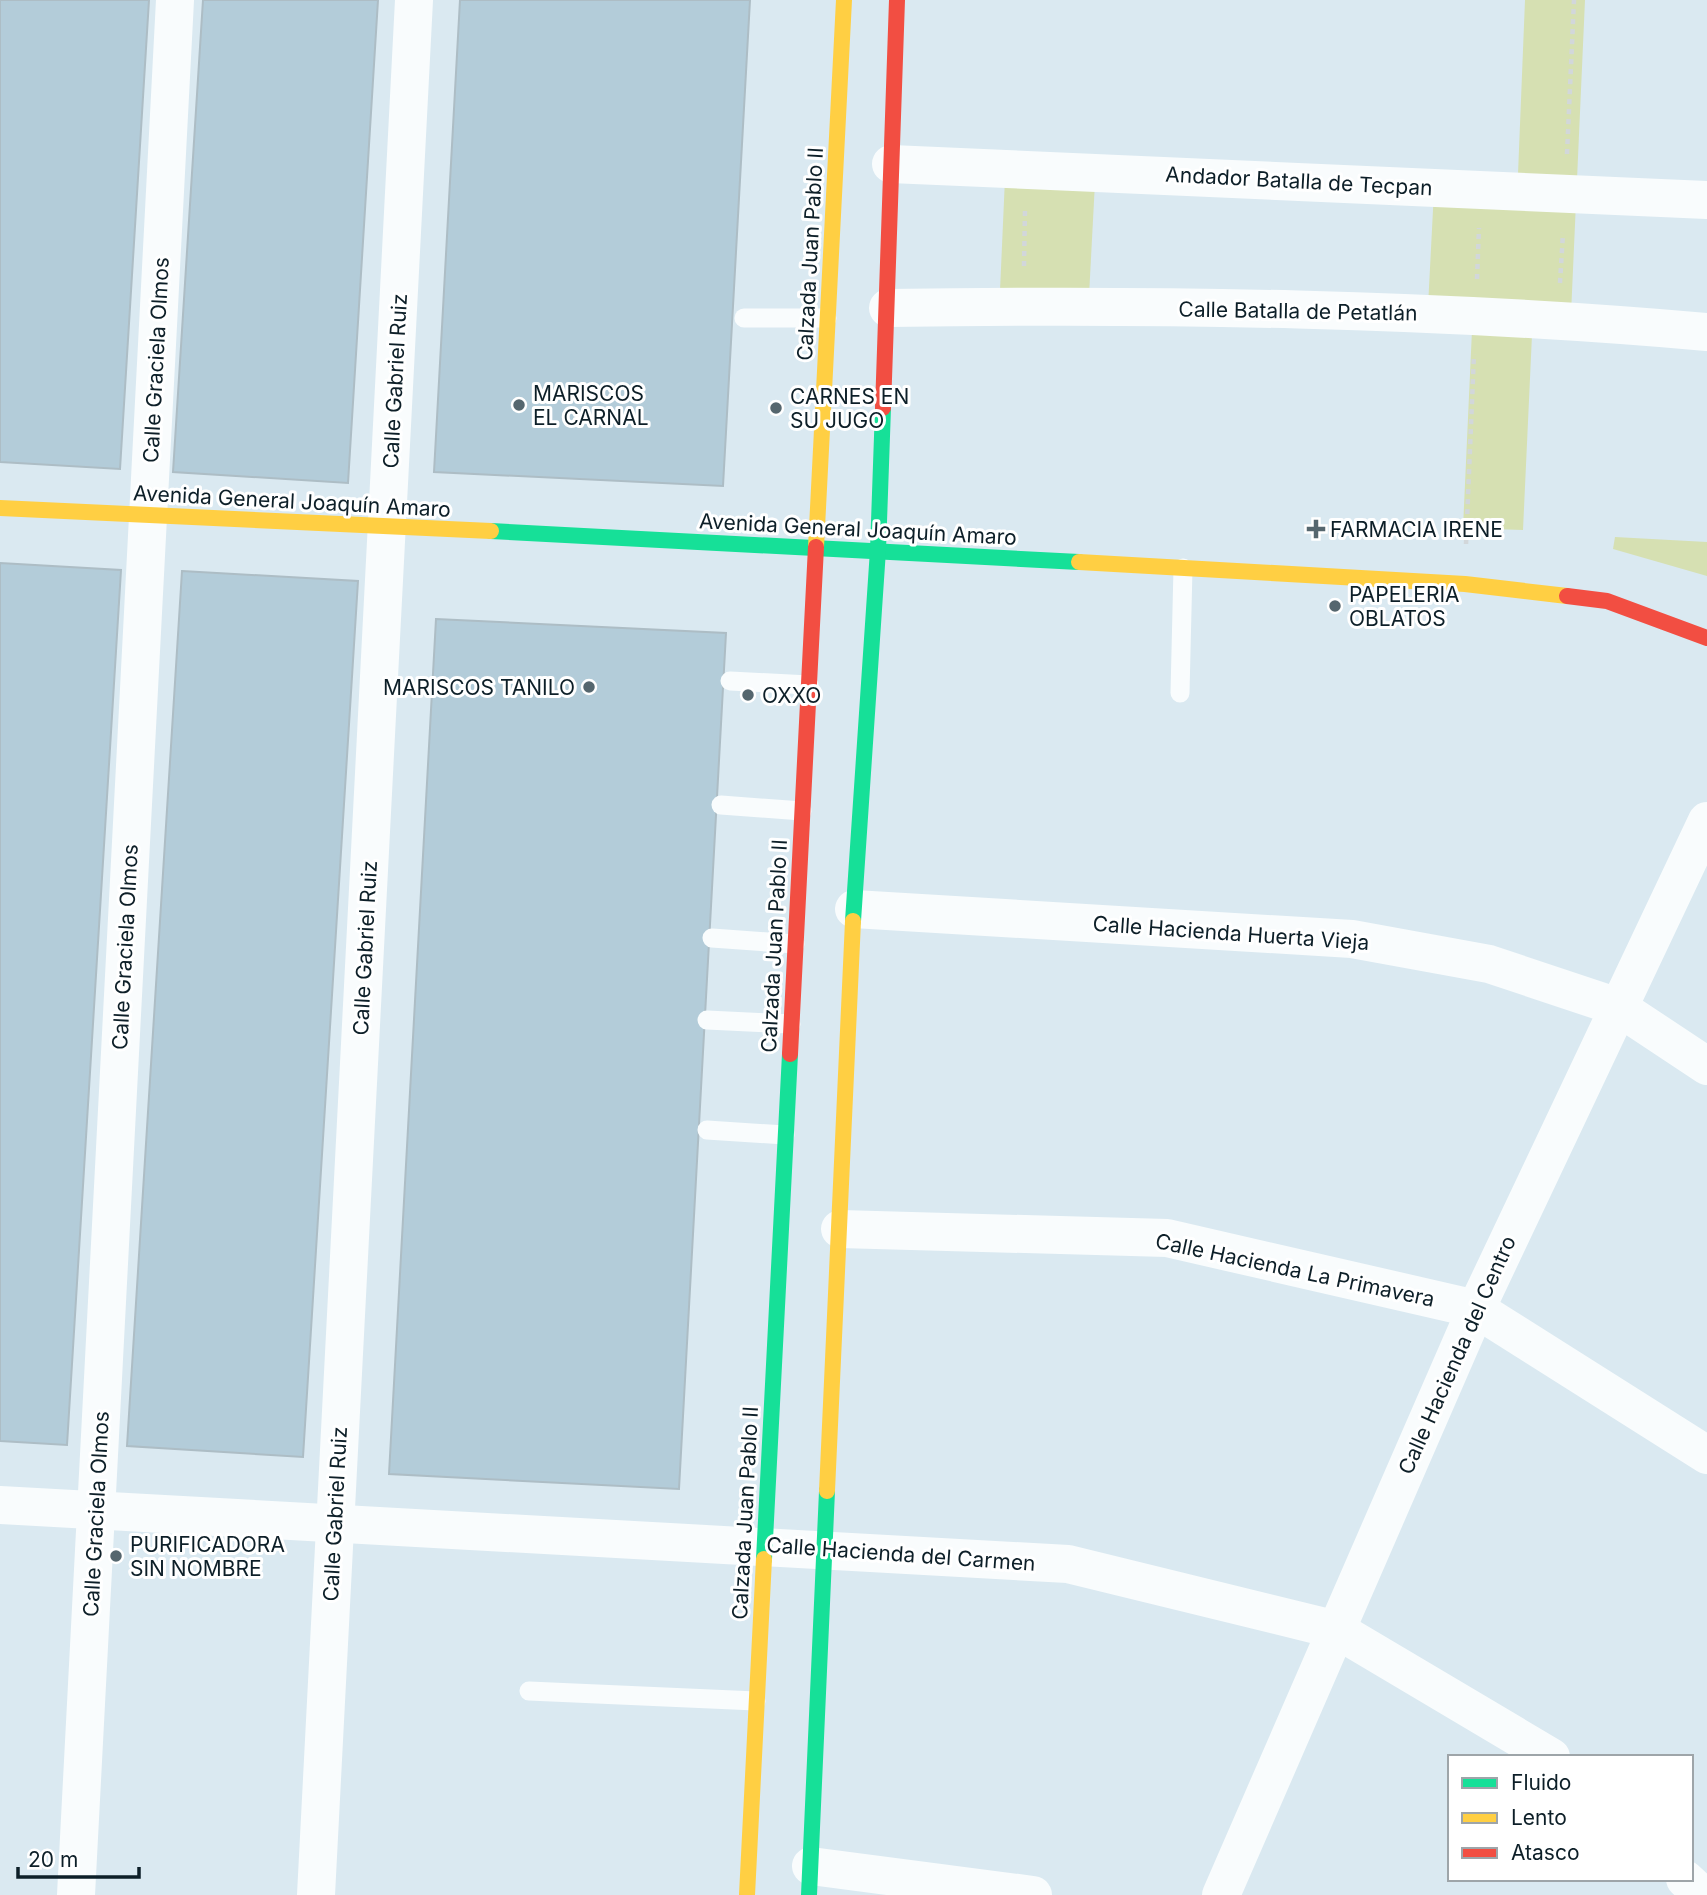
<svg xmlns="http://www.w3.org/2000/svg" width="1707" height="1895" font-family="Inter,sans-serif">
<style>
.green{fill:#d6e0b2}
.building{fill:#b3ccd9;stroke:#adbdc5;stroke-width:2}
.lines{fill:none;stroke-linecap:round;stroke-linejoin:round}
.path{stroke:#d2d7da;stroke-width:4.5;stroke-dasharray:5 5;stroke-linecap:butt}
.lane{stroke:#f9fcfd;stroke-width:19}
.street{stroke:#f9fcfd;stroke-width:38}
.fast{stroke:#16e098;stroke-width:16}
.slow{stroke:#ffcf43;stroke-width:16}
.jam{stroke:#f24e42;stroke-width:16}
.poi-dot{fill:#55666e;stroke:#fff;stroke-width:2.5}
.labels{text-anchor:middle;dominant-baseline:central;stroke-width:6;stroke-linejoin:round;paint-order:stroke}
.street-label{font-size:21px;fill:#0d1f28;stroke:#fff}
.poi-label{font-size:21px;fill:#0d1f28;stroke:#fff;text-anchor:start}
</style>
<rect width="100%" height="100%" fill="#dae9f1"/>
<g class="green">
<polygon points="1525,0 1585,0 1570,337 1532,335 1523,530 1463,528 1472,330 1427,326 1435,171 1518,174"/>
<polygon points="1005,178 1095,182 1089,296 1000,291"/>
<polygon points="1615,537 1707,542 1707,576 1613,549"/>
</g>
<g class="building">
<polygon points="0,0 149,0 120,469 0,462"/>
<polygon points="203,0 378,0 348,483 173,472"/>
<polygon points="460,0 750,0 723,486 434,472"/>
<polygon points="0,563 121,570 67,1445 0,1441"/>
<polygon points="182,571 358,581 303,1457 127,1446"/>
<polygon points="436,619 726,633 679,1489 389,1474"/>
</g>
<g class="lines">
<g class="path">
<polyline points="1567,154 1574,0"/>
<polyline points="1024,266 1025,209"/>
<polyline points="1477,279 1479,228"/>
<polyline points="1560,283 1563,233"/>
<polyline points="1466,544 1474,354"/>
</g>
<g class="lane">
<polyline points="744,318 827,318"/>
<polyline points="730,681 809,685"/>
<polyline points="1180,693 1183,568"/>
<polyline points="721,805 802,811"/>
<polyline points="712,938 795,944"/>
<polyline points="707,1020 791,1024"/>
<polyline points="707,1130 785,1135"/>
<polyline points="529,1691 756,1701"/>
</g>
<g class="street">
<polyline points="891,164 1707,200"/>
<path d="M888 308C1161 304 1435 308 1707 332"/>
<polyline points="854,909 1352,939 1489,964 1618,1007 1707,1066"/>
<polyline points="840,1229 1167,1238 1476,1309 1707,1455"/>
<polyline points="0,1505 1068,1564 1337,1630 1551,1757"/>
<polyline points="811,1866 1033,1895"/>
<polyline points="1685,1879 1702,1895"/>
<polyline points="76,1895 175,0"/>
<polyline points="316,1895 414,0"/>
<polyline points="1221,1895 1476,1309 1707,821"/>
</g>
<g class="fast">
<polyline points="491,531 1079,562"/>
<polyline points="853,921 878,550 883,408"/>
<polyline points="764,1559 790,1054"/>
<polyline points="809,1895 827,1491"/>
</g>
<g class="slow">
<polyline points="0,508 491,531"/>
<polyline points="816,547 844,0"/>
<polyline points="1079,562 1465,584 1567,596"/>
<polyline points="827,1491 853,921"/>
<polyline points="747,1895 764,1559"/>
</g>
<g class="jam">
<polyline points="883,408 897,0"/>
<polyline points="1567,596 1607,601 1707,638"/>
<polyline points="790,1054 816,547"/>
</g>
</g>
<g class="poi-dot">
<circle cx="519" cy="405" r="7"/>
<circle cx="776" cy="408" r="7"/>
<path d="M1312.5 518.5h7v7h7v7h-7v7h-7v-7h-7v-7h7z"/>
<circle cx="1335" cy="606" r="7"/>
<circle cx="589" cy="687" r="7"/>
<circle cx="748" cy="695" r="7"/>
<circle cx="116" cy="1556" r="7"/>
</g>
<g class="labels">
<g class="street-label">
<text transform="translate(1299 181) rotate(3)">Andador Batalla de Tecpan</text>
<text transform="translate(810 254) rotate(-87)">Calzada Juan Pablo II</text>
<text transform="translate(1298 311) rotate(1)">Calle Batalla de Petatlán</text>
<text transform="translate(156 360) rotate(-87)">Calle Graciela Olmos</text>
<text transform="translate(395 381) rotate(-87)">Calle Gabriel Ruiz</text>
<text transform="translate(292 501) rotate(3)">Avenida General Joaquín Amaro</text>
<text transform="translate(858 529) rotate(3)">Avenida General Joaquín Amaro</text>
<text transform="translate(1231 933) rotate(4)">Calle Hacienda Huerta Vieja</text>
<text transform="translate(774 946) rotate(-87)">Calzada Juan Pablo II</text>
<text transform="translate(125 947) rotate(-87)">Calle Graciela Olmos</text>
<text transform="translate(365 948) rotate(-87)">Calle Gabriel Ruiz</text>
<text transform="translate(1295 1270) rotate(12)">Calle Hacienda La Primavera</text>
<text transform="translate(1457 1355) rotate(-66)">Calle Hacienda del Centro</text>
<text transform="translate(745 1513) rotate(-87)">Calzada Juan Pablo II</text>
<text transform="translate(96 1514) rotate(-87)">Calle Graciela Olmos</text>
<text transform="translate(335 1514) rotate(-87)">Calle Gabriel Ruiz</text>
<text transform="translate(901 1554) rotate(4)">Calle Hacienda del Carmen</text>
</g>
<g class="poi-label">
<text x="533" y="393">MARISCOS<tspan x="533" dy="24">EL CARNAL</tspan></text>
<text x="790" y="396">CARNES EN<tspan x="790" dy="24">SU JUGO</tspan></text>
<text x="1330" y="529">FARMACIA IRENE</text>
<text x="1349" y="594">PAPELERIA<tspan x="1349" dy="24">OBLATOS</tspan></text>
<text x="575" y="687" text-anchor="end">MARISCOS TANILO</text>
<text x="762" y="695">OXXO</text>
<text x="130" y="1544">PURIFICADORA<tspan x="130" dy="24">SIN NOMBRE</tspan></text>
</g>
</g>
<rect x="1448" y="1755" width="245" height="126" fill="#ffffff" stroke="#9ea5a9" stroke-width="2"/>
<rect x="1462" y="1778" width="35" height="10" fill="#16e098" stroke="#9ea5a9" stroke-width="2"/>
<text x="1511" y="1790" font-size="21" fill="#0d1f28">Fluido</text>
<rect x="1462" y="1813" width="35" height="10" fill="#ffcf43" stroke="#9ea5a9" stroke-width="2"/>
<text x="1511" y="1825" font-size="21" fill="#0d1f28">Lento</text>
<rect x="1462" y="1848" width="35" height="10" fill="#f24e42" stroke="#9ea5a9" stroke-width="2"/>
<text x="1511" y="1860" font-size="21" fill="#0d1f28">Atasco</text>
<path d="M18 1867v10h121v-10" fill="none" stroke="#0d1f28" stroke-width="3.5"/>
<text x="28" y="1867" font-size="21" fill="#0d1f28" stroke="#ffffff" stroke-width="5" paint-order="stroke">20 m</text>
</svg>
